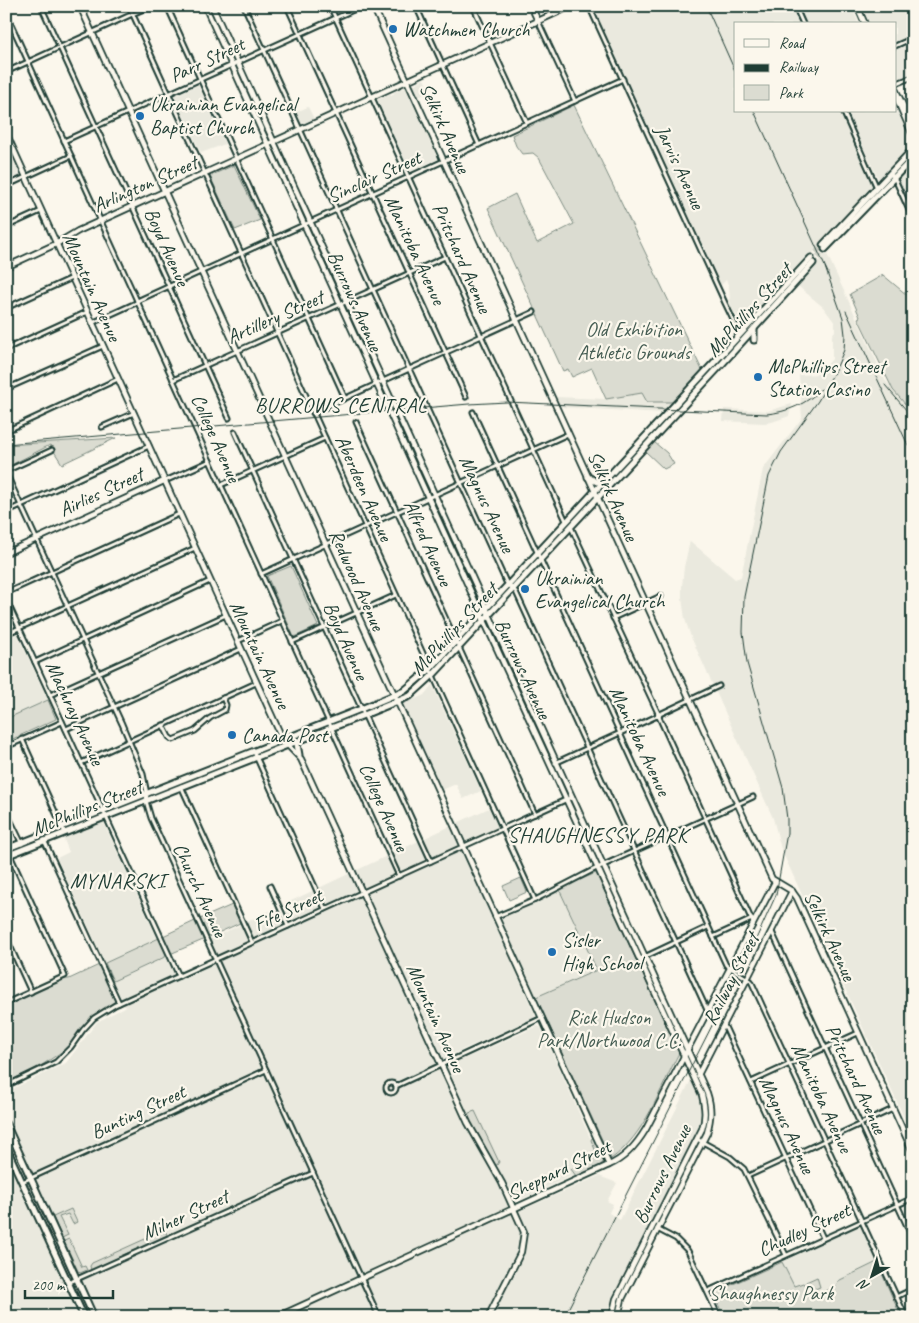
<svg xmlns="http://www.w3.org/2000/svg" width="919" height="1323" font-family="Caveat,sans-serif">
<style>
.built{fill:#eae9de}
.green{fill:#dbdcd1;stroke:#7d8c82}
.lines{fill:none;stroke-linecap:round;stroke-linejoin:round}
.primary-tunnel{stroke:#cfd2c7;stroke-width:5;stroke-dasharray:5 2.5;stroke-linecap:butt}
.street-casing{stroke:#1f3d34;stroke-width:7}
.secondary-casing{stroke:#1f3d34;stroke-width:8}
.primary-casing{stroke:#1f3d34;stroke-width:9}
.street{stroke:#fbf7ec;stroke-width:3}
.secondary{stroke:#fbf7ec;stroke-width:4.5}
.primary{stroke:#fbf7ec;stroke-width:5}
.rail{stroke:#1f3d34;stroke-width:1}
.poi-dot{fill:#1f6fb2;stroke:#fbf7ec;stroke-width:2}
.labels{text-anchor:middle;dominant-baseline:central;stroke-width:4.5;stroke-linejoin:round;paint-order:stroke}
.poi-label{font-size:20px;fill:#1f3d34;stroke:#fbf7ec;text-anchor:start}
.street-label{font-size:20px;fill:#1f3d34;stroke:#fbf7ec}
.park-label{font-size:20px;fill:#455d53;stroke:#fbf7ec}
.neighbourhood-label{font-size:21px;letter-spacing:1px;fill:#1f3d34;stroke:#fbf7ec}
</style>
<rect width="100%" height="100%" fill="#fbf7ec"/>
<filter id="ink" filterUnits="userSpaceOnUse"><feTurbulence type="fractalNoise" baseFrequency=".02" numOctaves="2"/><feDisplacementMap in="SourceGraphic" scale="10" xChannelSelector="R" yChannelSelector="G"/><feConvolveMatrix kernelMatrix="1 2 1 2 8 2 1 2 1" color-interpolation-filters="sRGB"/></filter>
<g filter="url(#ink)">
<g class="built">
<polygon points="593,6 792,6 800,24 735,24 735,111 840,111 874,187 807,259 805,257 746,323 734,313 730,303 729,286 726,280 721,285"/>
<polygon points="797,6 851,6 859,24 805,24"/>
<polygon points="862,6 913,6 913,34 895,42 895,24 870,24"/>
<polygon points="913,43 913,83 909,75 895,81 895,50"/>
<polygon points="424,79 430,91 418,97 413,85"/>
<polygon points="198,85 225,144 201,153 174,96"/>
<polygon points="405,87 438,159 410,171 377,100 388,95 393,95 394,92"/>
<polygon points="895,104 910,141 907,151 879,180 846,111 895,111"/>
<polygon points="308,107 314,119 302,124 296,112"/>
<polygon points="6,144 21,177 6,184"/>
<polygon points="913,165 913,215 897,180"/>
<polygon points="826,252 885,380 913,413 913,1137 781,849 773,818 691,637 685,619 682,598 682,586 684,567 690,541 735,579 741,577 763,469 802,418 799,375 819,374 832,359 832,335 835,331 835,323 823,307 798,286"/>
<polygon points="642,393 647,402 674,402 663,413 560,407 555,397 606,399"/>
<polygon points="792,404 789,416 772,422 764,423 723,421 724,409 768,411"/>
<polygon points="17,634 48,700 6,719 6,639"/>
<polygon points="432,685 481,791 463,799 456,784 442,790 402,705 424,695"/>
<polygon points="489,808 499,830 462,846 463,853 535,1015 534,1018 446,1057 450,1065 538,1026 541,1028 601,1162 518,1201 522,1210 599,1176 617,1183 607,1201 613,1204 609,1213 620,1220 691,1080 702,1100 702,1117 697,1132 612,1301 609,1317 18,1317 6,1292 6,1092 66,1063 97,1022 125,1007 113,981 168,956 179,978 217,960 208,940"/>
<polygon points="103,821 157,938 105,963 57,858 69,852 63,837"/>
<polygon points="559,889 597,970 536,997 500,919 542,900"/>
<polygon points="861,1222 879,1261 838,1281 836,1287 817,1294 803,1283 794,1286 782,1262 818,1245"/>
</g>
<g class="green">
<polygon points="236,65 268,134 268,139 234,67"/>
<polygon points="574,105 702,370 674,402 647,402 642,393 606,399 592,368 572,377 568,369 563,371 488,208 515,194 537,243 574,224 539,158 533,153 522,154 516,146 512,135"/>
<polygon points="272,148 277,153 307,220 306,221 305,221"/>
<polygon points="234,165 260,220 235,230 210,176"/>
<polygon points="308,224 343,299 342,301 307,226"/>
<polygon points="883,275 913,300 913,413 893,390 858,318 860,317 850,294"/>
<polygon points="345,304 379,379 378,381 343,306"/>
<polygon points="397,419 431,493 430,495 429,495 395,420"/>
<polygon points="116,438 62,464 50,445 9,466 6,461 6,445"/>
<polygon points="654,442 667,453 674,464 664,469 645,451"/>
<polygon points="433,498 482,605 481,608 480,608 431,500"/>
<polygon points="291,566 318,626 294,637 267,576"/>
<polygon points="488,620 553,759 552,760 487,621"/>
<polygon points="48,700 56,719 6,742 6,719"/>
<path d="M596 873 679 1053C660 1089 645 1135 611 1159L536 997 597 970 559 889Z"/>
<polygon points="521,878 527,892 509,900 503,886"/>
<polygon points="232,905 240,921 240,923 209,937 207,937 200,919"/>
<polygon points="195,921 204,938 203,940 170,954 163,936"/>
<polygon points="159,938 167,956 113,981 105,963"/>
<polygon points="99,965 116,1003 103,1009 89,1020 66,1049 42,1065 6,1083 6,1005 62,979 69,979"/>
<polygon points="475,1111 499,1162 497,1165 495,1165 468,1116 469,1113"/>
<polygon points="592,1138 595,1138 604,1161 600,1166 576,1176 571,1169 587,1162 586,1159 589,1157 591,1160 595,1158 594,1155 597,1154 591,1140"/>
<polygon points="71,1209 77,1222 73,1224 68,1214 59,1217 68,1235 62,1238 53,1217"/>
<polygon points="165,1230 167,1235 91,1270 90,1266 92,1263"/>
<polygon points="69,1239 82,1267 85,1266 87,1270 80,1273 78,1271 64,1241"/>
<polygon points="782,1262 794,1286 803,1283 806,1285 806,1282 817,1277 820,1287 815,1289 811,1284 807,1286 818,1294 836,1287 838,1281 877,1262 901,1317 724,1317 713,1293"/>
</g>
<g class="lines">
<g class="primary-tunnel">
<polyline points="811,258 823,245"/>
<polyline points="813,263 825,249"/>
</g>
<defs>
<g id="street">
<polyline points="41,6 229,418"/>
<polyline points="129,6 535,900"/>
<polyline points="167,6 345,398"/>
<polyline points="244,6 506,582 516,592 707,1010"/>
<polyline points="287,6 466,397"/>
<polyline points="330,6 566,521"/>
<polyline points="416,6 479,145"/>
<polyline points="473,6 527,123"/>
<polyline points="589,6 725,303 737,328 742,333"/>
<polyline points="795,6 803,24"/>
<polyline points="6,13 399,876"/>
<polyline points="538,21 575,101"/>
<polyline points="895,46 913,38"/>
<polyline points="6,72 150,6"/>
<polyline points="895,84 910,78"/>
<polyline points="843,111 877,188"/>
<polyline points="64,141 362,6"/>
<polyline points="890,174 894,177 913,219"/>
<polyline points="6,186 71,156"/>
<polyline points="6,227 41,211"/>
<polyline points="137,301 623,79"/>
<polyline points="6,308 72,278"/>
<polyline points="92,323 138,302"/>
<polyline points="6,349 87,312"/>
<polyline points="173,380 445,257"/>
<polyline points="6,389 103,346"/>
<polyline points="473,412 726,965 751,981 906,1317"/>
<polyline points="313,413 534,312"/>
<polyline points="356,422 535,814"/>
<polyline points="102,427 134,413"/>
<polyline points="6,431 118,379"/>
<polyline points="235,432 431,861"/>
<polyline points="6,471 52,450"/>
<polyline points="6,473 122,724 143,774 147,794 146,801 151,818 379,1317"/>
<polyline points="165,481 210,461"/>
<polyline points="221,485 325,438"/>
<polyline points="6,512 149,446"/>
<polyline points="571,527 658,713"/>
<polyline points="261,574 568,434"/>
<polyline points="6,593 179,514"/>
<polyline points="6,599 179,976"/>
<polyline points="613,618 661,596"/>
<polyline points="6,634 195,548"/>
<polyline points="238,641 282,621"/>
<polyline points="292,642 396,595"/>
<polyline points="35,662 210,581"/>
<polyline points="50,695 226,615"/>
<polyline points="660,714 659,717 657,716 658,713 660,714 719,686"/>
<polyline points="659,717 753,923"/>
<polyline points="163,725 169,737 173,740 195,731 210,718 225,710 226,705 223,698"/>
<polyline points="66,729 241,649"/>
<polyline points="22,739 65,833"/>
<polyline points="6,747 62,722"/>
<polyline points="254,752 325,909"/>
<polyline points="81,763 256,683"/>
<polyline points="555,763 657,716"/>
<polyline points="181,786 252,942"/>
<polyline points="6,811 22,844"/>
<polyline points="44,840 119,1003"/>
<polyline points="270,886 288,926"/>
<polyline points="495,917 535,900 595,869 753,797"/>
<polyline points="772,932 913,1239"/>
<polyline points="6,937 31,992"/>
<polyline points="713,937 752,919"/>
<polyline points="640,959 708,927"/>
<polyline points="6,1003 65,976 10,855"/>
<polyline points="724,1025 823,1238"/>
<polyline points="751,1082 858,1033"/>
<circle cx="391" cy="1088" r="5"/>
<polyline points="6,1086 56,1062 71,1047 83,1030 94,1018 115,1005 572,797"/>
<polyline points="396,1086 542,1018"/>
<polyline points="697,1139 730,1157 744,1169 786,1255"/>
<polyline points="748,1176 893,1109"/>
<polyline points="22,1182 266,1070"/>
<polyline points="657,1229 676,1239 688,1251 719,1317"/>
<polyline points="68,1283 313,1173"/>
<polyline points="708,1291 913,1198"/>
<polyline points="896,1297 913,1289"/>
</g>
<g id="secondary">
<polyline points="80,6 609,1165"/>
<path d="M205 6 481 614 702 1095C705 1108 706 1117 702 1129L616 1299 612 1317"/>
<path d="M212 6 707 1093C712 1108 711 1118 707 1133L622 1299 618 1317"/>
<polyline points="373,6 772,879 792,891 797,898 913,1152"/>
<polyline points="531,6 538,21"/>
<polyline points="857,6 865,24"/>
<polyline points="895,89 913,125"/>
<polyline points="895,95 913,136"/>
<polyline points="6,133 283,740 301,759 468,1123 502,1183 524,1232 521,1252 488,1317"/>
<polyline points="6,267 56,244 78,231 571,6"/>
<polyline points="6,553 164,481"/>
<polyline points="698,1075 792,891"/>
<path d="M277 1317 609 1165C626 1158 637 1144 646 1129L775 882"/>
</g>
<g id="primary">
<polyline points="823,245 913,149"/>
<polyline points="825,249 913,158"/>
<polyline points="754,329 754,340"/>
<polyline points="588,477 597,482 604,480"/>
<polyline points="299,755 297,744 301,740"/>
<polyline points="6,849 361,709 404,691 430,669 811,258"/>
<polyline points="6,856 364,715 410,696 433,675 721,365 813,263"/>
<polyline points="6,1124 94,1317"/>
<polyline points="6,1147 84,1317"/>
</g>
</defs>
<use href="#street" class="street-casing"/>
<use href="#secondary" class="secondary-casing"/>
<use href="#primary" class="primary-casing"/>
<use href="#street" class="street"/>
<use href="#secondary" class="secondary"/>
<use href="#primary" class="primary"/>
<g class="rail">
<polyline points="706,6 735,71"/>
<polyline points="754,111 828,273"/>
<polyline points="846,311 913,456"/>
<polyline points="885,385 913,418"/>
<path d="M6 444 469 404 507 402 767 414C787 412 807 404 821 389"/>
<polyline points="564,1317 757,937 776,895 787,833 787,819 783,788 747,663 743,632 744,597 769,476 781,452 818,401 836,369 844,350 845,335 843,318 825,267"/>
</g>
</g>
</g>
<g class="poi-dot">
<circle cx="393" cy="29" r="5"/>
<circle cx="140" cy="116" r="5"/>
<circle cx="758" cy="377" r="5"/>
<circle cx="525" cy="589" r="5"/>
<circle cx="232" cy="735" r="5"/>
<circle cx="552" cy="952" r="5"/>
</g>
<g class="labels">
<g class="poi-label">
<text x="403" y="29">Watchmen Church</text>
<text x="150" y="104">Ukrainian Evangelical<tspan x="150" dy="23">Baptist Church</tspan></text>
<text x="768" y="366">McPhillips Street<tspan x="768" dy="23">Station Casino</tspan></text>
<text x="535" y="578">Ukrainian<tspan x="535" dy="23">Evangelical Church</tspan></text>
<text x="242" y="735">Canada Post</text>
<text x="562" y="940">Sisler<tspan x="562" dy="23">High School</tspan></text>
</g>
<g class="street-label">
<text transform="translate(207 60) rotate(-25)">Parr Street</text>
<text transform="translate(445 128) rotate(66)">Selkirk Avenue</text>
<text transform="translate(680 167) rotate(65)">Jarvis Avenue</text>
<text transform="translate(374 177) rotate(-24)">Sinclair Street</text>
<text transform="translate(145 184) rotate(-24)">Arlington Street</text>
<text transform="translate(167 247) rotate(66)">Boyd Avenue</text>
<text transform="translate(415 250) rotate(65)">Manitoba Avenue</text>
<text transform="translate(462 258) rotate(66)">Pritchard Avenue</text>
<text transform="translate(92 287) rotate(66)">Mountain Avenue</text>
<text transform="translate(355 301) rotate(66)">Burrows Avenue</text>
<text transform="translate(749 310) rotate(-48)">McPhillips Street</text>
<text transform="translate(275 317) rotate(-24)">Artillery Street</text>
<text transform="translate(216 438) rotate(66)">College Avenue</text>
<text transform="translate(364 488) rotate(66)">Aberdeen Avenue</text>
<text transform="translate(101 492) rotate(-25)">Airlies Street</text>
<text transform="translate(613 496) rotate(66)">Selkirk Avenue</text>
<text transform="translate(487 504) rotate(65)">Magnus Avenue</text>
<text transform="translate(428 543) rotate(66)">Alfred Avenue</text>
<text transform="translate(357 580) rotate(66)">Redwood Avenue</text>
<text transform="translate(454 629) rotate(-47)">McPhillips Street</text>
<text transform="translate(346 641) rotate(66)">Boyd Avenue</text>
<text transform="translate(260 655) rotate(65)">Mountain Avenue</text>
<text transform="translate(523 669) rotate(65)">Burrows Avenue</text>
<text transform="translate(75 713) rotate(65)">Machray Avenue</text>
<text transform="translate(640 741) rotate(65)">Manitoba Avenue</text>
<text transform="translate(384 807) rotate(66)">College Avenue</text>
<text transform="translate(87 808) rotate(-22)">McPhillips Street</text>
<text transform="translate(200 890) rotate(65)">Church Avenue</text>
<text transform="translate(288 910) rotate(-25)">Fife Street</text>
<text transform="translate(830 936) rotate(65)">Selkirk Avenue</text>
<text transform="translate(731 979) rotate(-63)">Railway Street</text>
<text transform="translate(436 1018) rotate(66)">Mountain Avenue</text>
<text transform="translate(856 1079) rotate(65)">Pritchard Avenue</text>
<text transform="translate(822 1098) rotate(65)">Manitoba Avenue</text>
<text transform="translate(138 1112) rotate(-25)">Bunting Street</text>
<text transform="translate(787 1125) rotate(65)">Magnus Avenue</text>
<text transform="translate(559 1170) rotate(-26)">Sheppard Street</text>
<text transform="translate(662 1174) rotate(-64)">Burrows Avenue</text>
<text transform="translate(185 1215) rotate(-25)">Milner Street</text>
<text transform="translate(804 1230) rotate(-25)">Chudley Street</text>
</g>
<g class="park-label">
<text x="634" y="329">Old Exhibition<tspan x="634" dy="23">Athletic Grounds</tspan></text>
<text x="609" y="1017">Rick Hudson<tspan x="609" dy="23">Park/Northwood C.C.</tspan></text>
<text x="771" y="1293">Shaughnessy Park</text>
</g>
<g class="neighbourhood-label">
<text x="341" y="405">BURROWS CENTRAL</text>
<text x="598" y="835">SHAUGHNESSY PARK</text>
<text x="118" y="881">MYNARSKI</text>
</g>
</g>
<rect width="919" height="1323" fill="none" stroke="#fbf7ec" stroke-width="25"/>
<rect x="12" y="12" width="894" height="1298" fill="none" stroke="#1f3d34" stroke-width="2" filter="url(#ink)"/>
<rect x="734" y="22" width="162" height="90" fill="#fbf7ec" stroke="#a3ada2"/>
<rect x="744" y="39" width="25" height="8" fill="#fbf7ec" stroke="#a3ada2"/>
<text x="779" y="48" font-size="15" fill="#1f3d34">Road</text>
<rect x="744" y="64" width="25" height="8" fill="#1f3d34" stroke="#a3ada2"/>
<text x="779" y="72" font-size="15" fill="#1f3d34">Railway</text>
<rect x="744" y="85" width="25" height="15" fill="#dbdcd1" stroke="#a3ada2"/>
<text x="779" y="98" font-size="15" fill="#1f3d34">Park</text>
<g transform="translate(872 1276) rotate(219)" stroke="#fbf7ec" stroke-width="4" paint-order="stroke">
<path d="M0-4L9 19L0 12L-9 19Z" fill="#1f3d34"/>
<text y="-8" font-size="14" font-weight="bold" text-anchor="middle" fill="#1f3d34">N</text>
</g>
<path d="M25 1290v8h88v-8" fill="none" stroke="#1f3d34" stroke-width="2.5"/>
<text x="32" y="1290" font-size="15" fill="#1f3d34" stroke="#fbf7ec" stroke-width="4" paint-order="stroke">200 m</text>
</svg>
